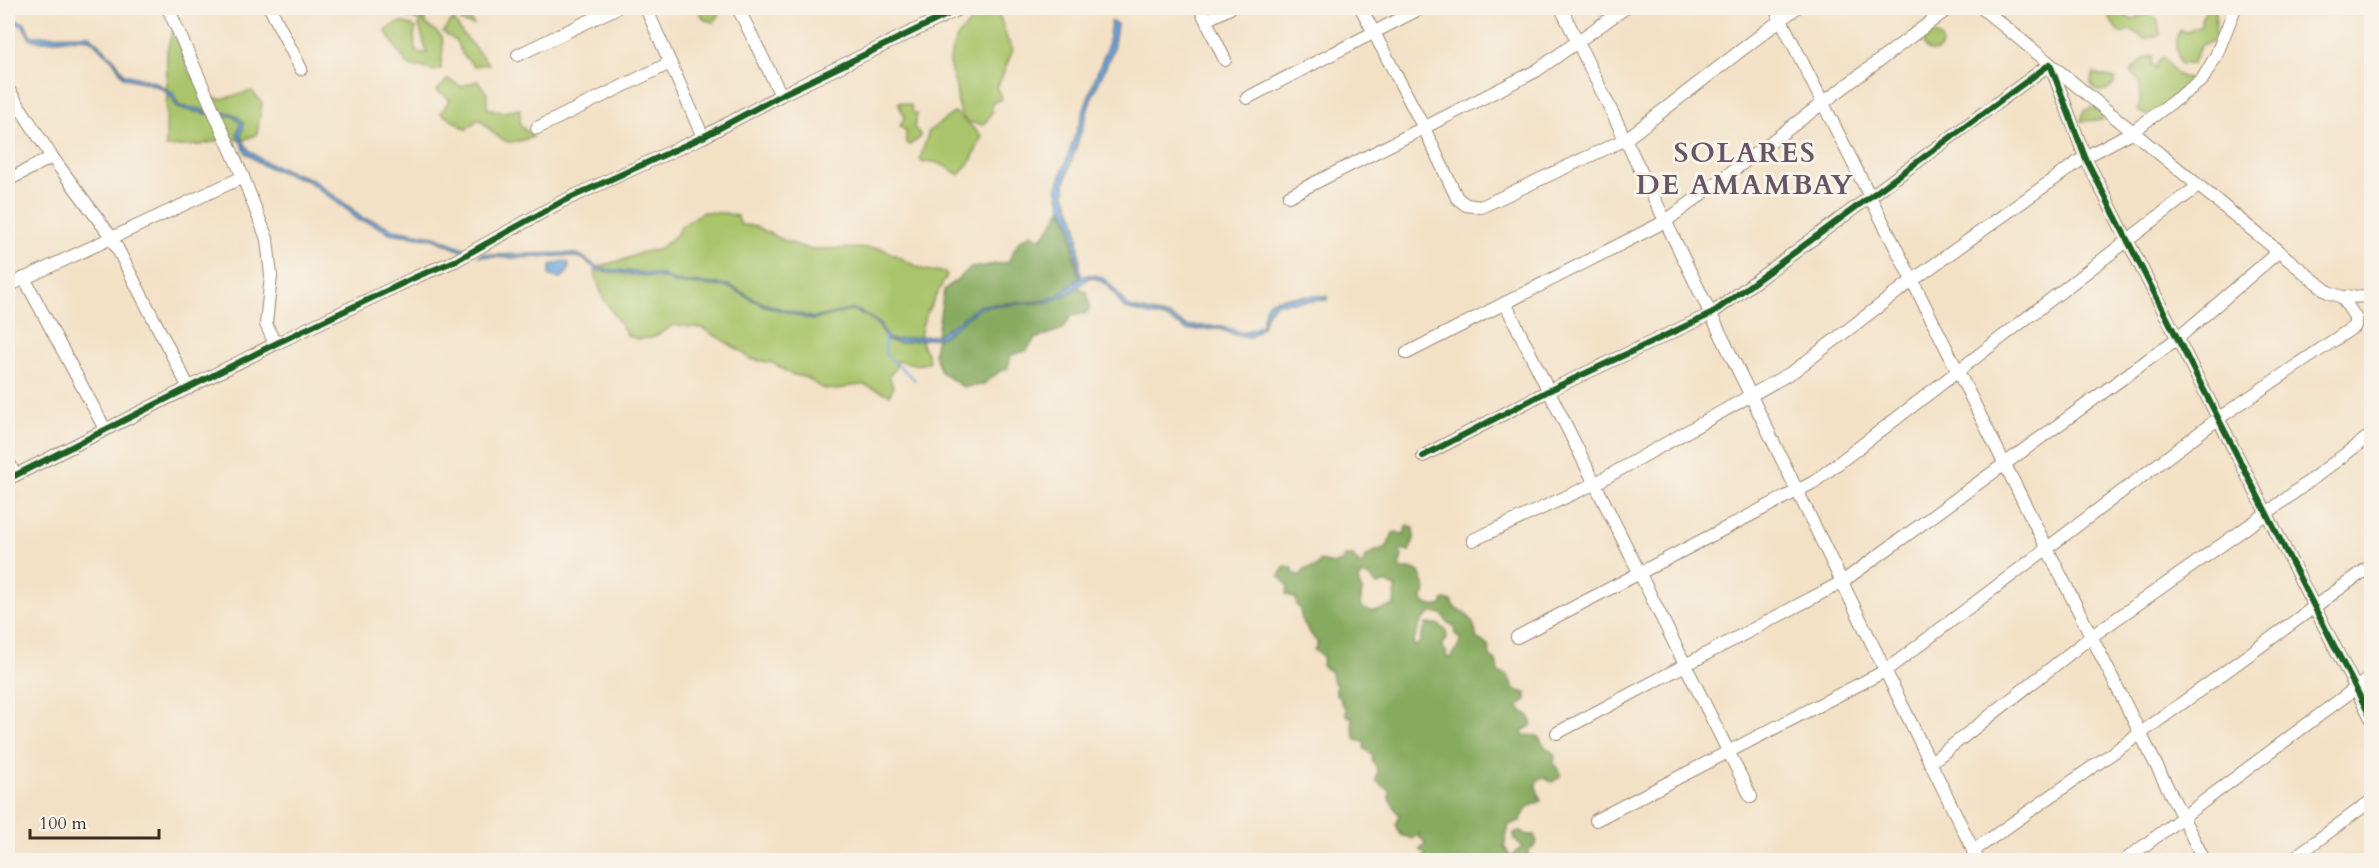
<svg xmlns="http://www.w3.org/2000/svg" width="2379" height="868" font-family="Cardo,serif">
<style>
.green{fill:#a9c46a;stroke:#727744;stroke-width:1.5}
.forest{fill:#86aa5e;stroke:#606a3e;stroke-width:1.5;fill-rule:evenodd}
.water{fill:#6aa4da;stroke:#52677c;stroke-width:1.5}
.lines{fill:none;stroke-linecap:round;stroke-linejoin:round}
.stream{stroke:#6aa4da;stroke-width:2}
.minor-casing{stroke:#978672;stroke-width:14}
.minor{stroke:#fff;stroke-width:12}
.cycleway-casing{stroke:#f7f3e8;stroke-width:10}
.cycleway{stroke:#1b5e20;stroke-width:6}
.labels{text-anchor:middle;dominant-baseline:central;stroke-width:6;stroke-linejoin:round;paint-order:stroke}
.district-label{font-size:28px;font-weight:bold;letter-spacing:1.5px;fill:#665565;stroke:#f7f3e8}
</style>
<rect width="100%" height="100%" fill="#f7f3e8"/>
<filter id="ink" filterUnits="userSpaceOnUse"><feTurbulence type="fractalNoise" baseFrequency=".0167" numOctaves="2"/><feDisplacementMap in="SourceGraphic" scale="12" xChannelSelector="R" yChannelSelector="G"/><feConvolveMatrix kernelMatrix="1 2 1 2 8 2 1 2 1" color-interpolation-filters="sRGB"/></filter>
<filter id="wash" filterUnits="userSpaceOnUse"><feTurbulence type="fractalNoise" baseFrequency=".008" numOctaves="4" result="noise"/><feDisplacementMap in="SourceGraphic" scale="24" xChannelSelector="R" yChannelSelector="G"/><feGaussianBlur stdDeviation="1.35" result="paint"/><feColorMatrix in="noise" values="0 0 0 0 0 0 0 0 0 0 0 0 0 0 0 0 0 1.4 0 .05"/><feComposite in="paint" operator="in"/></filter>
<g filter="url(#wash)">
<rect width="100%" height="100%" fill="#f3e1c6"/>
<g class="green">
<path d="M397 8H429L424 21C428 29 433 28 439 34 447 41 440 59 441 69L434 71 420 67H412L406 63 386 32C395 20 404 21 416 28L414 35 415 49 420 53H427L419 25 421 22 404 15Z"/>
<polygon points="457,8 466,8 474,25 466,24 460,20"/>
<polygon points="699,8 718,8 719,16 713,22 705,20 699,12"/>
<path d="M990 8H997L1007 39 1013 50 997 88 1002 99 992 103V112L984 125 967 122C957 112 958 101 956 88 955 81 952 76 951 70 946 40 968 23 990 8Z"/>
<path d="M2208 8H2216L2215 41 2201 45 2192 64H2181C2176 52 2173 41 2180 30L2187 32 2201 26V19Z"/>
<path d="M2114 11H2121L2132 20C2142 13 2149 13 2158 21L2160 35 2144 39 2132 30 2119 33 2108 16Z"/>
<polygon points="453,19 462,33 489,64 474,66 463,55 456,41 443,32"/>
<polygon points="174,27 180,41 188,71 200,84 206,98 222,99 252,91 262,103 257,134 242,141 226,138 217,127 220,140 200,145 166,147 167,50"/>
<circle cx="1933" cy="43" r="9"/>
<polygon points="2153,56 2152,63 2156,69 2157,63 2163,57 2177,74 2191,81 2178,107 2171,107 2156,117 2143,114 2137,110 2140,103 2140,82 2130,72 2146,57"/>
<path d="M2094 73 2116 79 2114 84 2103 92C2091 91 2088 83 2094 73Z"/>
<path d="M448 79 461 87 477 81 487 93V108L503 112 520 109V125L533 137C500 148 502 139 479 119L466 129 441 113 450 99 437 91Z"/>
<polygon points="899,102 911,105 913,113 917,114 914,128 920,134 920,138 909,145 906,143 906,131 900,126 905,116 899,106"/>
<polygon points="2090,108 2098,109 2104,113 2102,120 2081,121 2084,111"/>
<path d="M955 112 982 136 972 159 959 175C948 168 936 158 923 163L920 159 929 131Z"/>
<path d="M703 212 725 213 737 216 741 225 755 226 785 241 809 249 881 248 924 270 945 272 947 275C939 293 918 320 921 340 922 348 929 353 929 362 914 368 909 361 897 361L895 370 889 375 893 387 890 395 865 385 851 386 837 390 821 388 807 378 791 374 773 363 750 359 741 351 702 328 674 325 652 338 639 339 628 336 602 296 595 272 599 266 624 260 642 252 658 250 676 235 682 226Z"/>
</g>
<g class="forest">
<polygon points="1062,208 1070,226 1075,262 1079,278 1075,285 1087,292 1090,307 1087,313 1071,316 1063,329 1035,339 1026,351 1011,355 1008,368 999,372 982,385 963,387 941,372 934,353 944,290 971,268 1008,262 1019,241 1031,234 1040,239 1049,229"/>
<path d="M1407 526 1414 528V539L1409 552 1402 550 1400 552 1402 556 1399 566 1401 569H1413L1419 572 1426 589 1422 599C1427 607 1434 608 1442 605L1444 600 1451 601 1455 608C1468 611 1476 625 1476 638L1489 646 1490 657 1496 661 1498 672 1508 676 1515 690 1526 693V700L1518 707C1523 714 1533 714 1531 726L1522 731 1523 735 1538 736 1546 748 1555 754 1554 764 1561 773V776L1552 782 1543 777 1537 780 1536 787 1541 801 1528 807 1520 821 1509 825 1504 847 1511 856 1522 847 1515 840 1514 833 1520 831 1527 835H1534L1537 842 1535 846 1529 849 1528 855 1536 860H1421L1426 855 1420 850 1425 844 1424 841 1420 838 1419 834 1413 839 1401 835 1396 825 1399 815 1389 798 1390 791 1376 781C1377 773 1379 767 1372 761L1373 756 1364 748 1365 743 1355 738 1352 725V718L1346 715V708L1341 703 1340 696 1336 695V685L1332 679 1331 672 1322 666 1323 656 1314 650 1318 643C1309 632 1300 622 1300 608L1297 606 1296 599 1286 594 1288 586 1279 576 1285 566 1292 567 1294 574 1301 575 1305 569 1316 567 1320 561 1334 564 1342 562 1345 556H1353L1360 565 1363 564 1365 557 1378 550 1386 549 1393 533 1397 532 1404 535ZM1363 575 1370 577 1377 585 1384 583 1396 587 1394 605C1382 610 1371 615 1360 606L1362 591 1358 581ZM1432 612 1442 614 1448 623 1454 626 1455 634 1460 639 1459 646 1451 658H1447L1446 651 1441 646 1447 638 1446 630 1437 624H1426L1419 644 1415 646 1413 643 1421 622Z"/>
</g>
<g class="water">
<path d="M8 17 25 23 30 35 33 36 90 35 116 61 124 74 155 82 173 93 179 106 201 109 212 115 177 108C168 82 146 85 123 77L115 63 90 39C71 35 49 45 30 39L23 26 8 21Z"/>
<path d="M1111 22 1117 24 1113 50 1091 100 1065 182V194L1077 226 1081 277C1106 267 1115 294 1129 307L1169 316 1187 326H1222L1242 333 1261 326C1265 319 1262 309 1268 303 1277 295 1314 296 1327 296V300L1276 303 1267 313 1263 327 1250 337 1238 336 1220 329 1187 330 1168 319 1125 309C1112 293 1113 284 1090 277L1070 293 1049 302 981 307 942 337 900 343 886 340 879 326 868 317 853 310 812 320 762 305 729 287 675 283 664 278 599 271 581 258 567 256 509 258 479 256 483 253 495 255 566 253 580 255 599 268 663 275 674 281 729 285 762 303 813 318 853 309 860 311 880 324 887 337 892 340 937 335 960 320 980 305 1043 301 1057 296 1079 279 1072 226 1062 206 1057 187 1095 78 1107 49Z"/>
<path d="M217 112C230 112 236 113 244 123L241 137 249 150 265 162 311 179 350 207 362 218 376 221 393 229 434 236 469 250 466 253 434 239 390 233 373 224 357 220 350 212 308 181 264 166 246 153 237 135 240 123 233 116 219 115Z"/>
<path d="M563 261 569 263C569 272 566 275 559 279L549 275 551 265Z"/>
</g>
<g class="lines">
<polyline class="stream" points="885,337 885,354 915,380"/>
</g>
</g>
<g filter="url(#ink)">
<g class="lines">
<defs>
<g id="minor">
<polyline points="168,8 243,177 267,239 271,276 266,324 275,344"/>
<polyline points="270,8 301,69"/>
<polyline points="646,8 703,137"/>
<polyline points="738,8 781,95"/>
<polyline points="1200,8 1225,60"/>
<polyline points="1361,8 1424,128 1457,198 1466,205 1481,207 1626,139 1796,8"/>
<polyline points="1561,8 1978,860"/>
<polyline points="1775,8 2204,860"/>
<polyline points="1982,8 2328,292 2342,297 2372,296"/>
<polyline points="1206,20 1230,8"/>
<polyline points="518,55 616,8"/>
<polyline points="8,89 52,157 112,238 189,388"/>
<polyline points="1247,98 1421,8"/>
<polyline points="537,128 670,63"/>
<polyline points="8,180 52,157"/>
<polyline points="1289,196 1536,71 1625,8"/>
<polyline points="24,278 105,429"/>
<polyline points="8,286 243,177"/>
<polyline points="1505,303 1751,797"/>
<polyline points="1407,353 1666,221 1949,8"/>
<polyline points="1423,456 1548,391 1711,314 2050,64 2085,157 2372,720"/>
<polyline points="8,461 15,475"/>
<polyline points="8,479 275,344 418,276 455,261 561,202 703,137 781,95 961,8"/>
<polyline points="1473,540 1596,483 1794,371 1913,280 2085,157 2132,132 2202,80 2216,56 2235,8"/>
<polyline points="1517,637 1814,482 2198,186"/>
<polyline points="1557,733 1842,582 2178,338 2278,252"/>
<polyline points="1930,763 2092,636 2267,513 2372,434"/>
<polyline points="1596,820 1885,671 2219,418 2355,326 2355,317 2342,297"/>
<polyline points="1973,851 2141,733 2372,565"/>
<polyline points="2125,860 2372,676"/>
<polyline points="2291,860 2372,800"/>
</g>
</defs>
<use href="#minor" class="minor-casing"/>
<use href="#minor" class="minor"/>
<defs>
<g id="cycleway">
<polyline points="1423,456 1548,391 1711,314 2050,64 2085,157 2372,720"/>
<polyline points="8,479 275,344 418,276 455,261 561,202 703,137 781,95 961,8"/>
</g>
</defs>
<use href="#cycleway" class="cycleway-casing"/>
<use href="#cycleway" class="cycleway"/>
</g>
</g>
<g class="labels">
<g class="district-label">
<text x="1745" y="153">SOLARES<tspan x="1745" dy="32">DE AMAMBAY</tspan></text>
</g>
</g>
<rect width="2379" height="868" fill="none" stroke="#f7f3e8" stroke-width="30"/>
<path d="M30 829v9h129v-9" fill="none" stroke="#3b2a1e" stroke-width="3"/>
<text x="39" y="829" font-size="18" fill="#3b2a1e" stroke="#f7f3e8" stroke-width="4.5" paint-order="stroke">100 m</text>
</svg>
